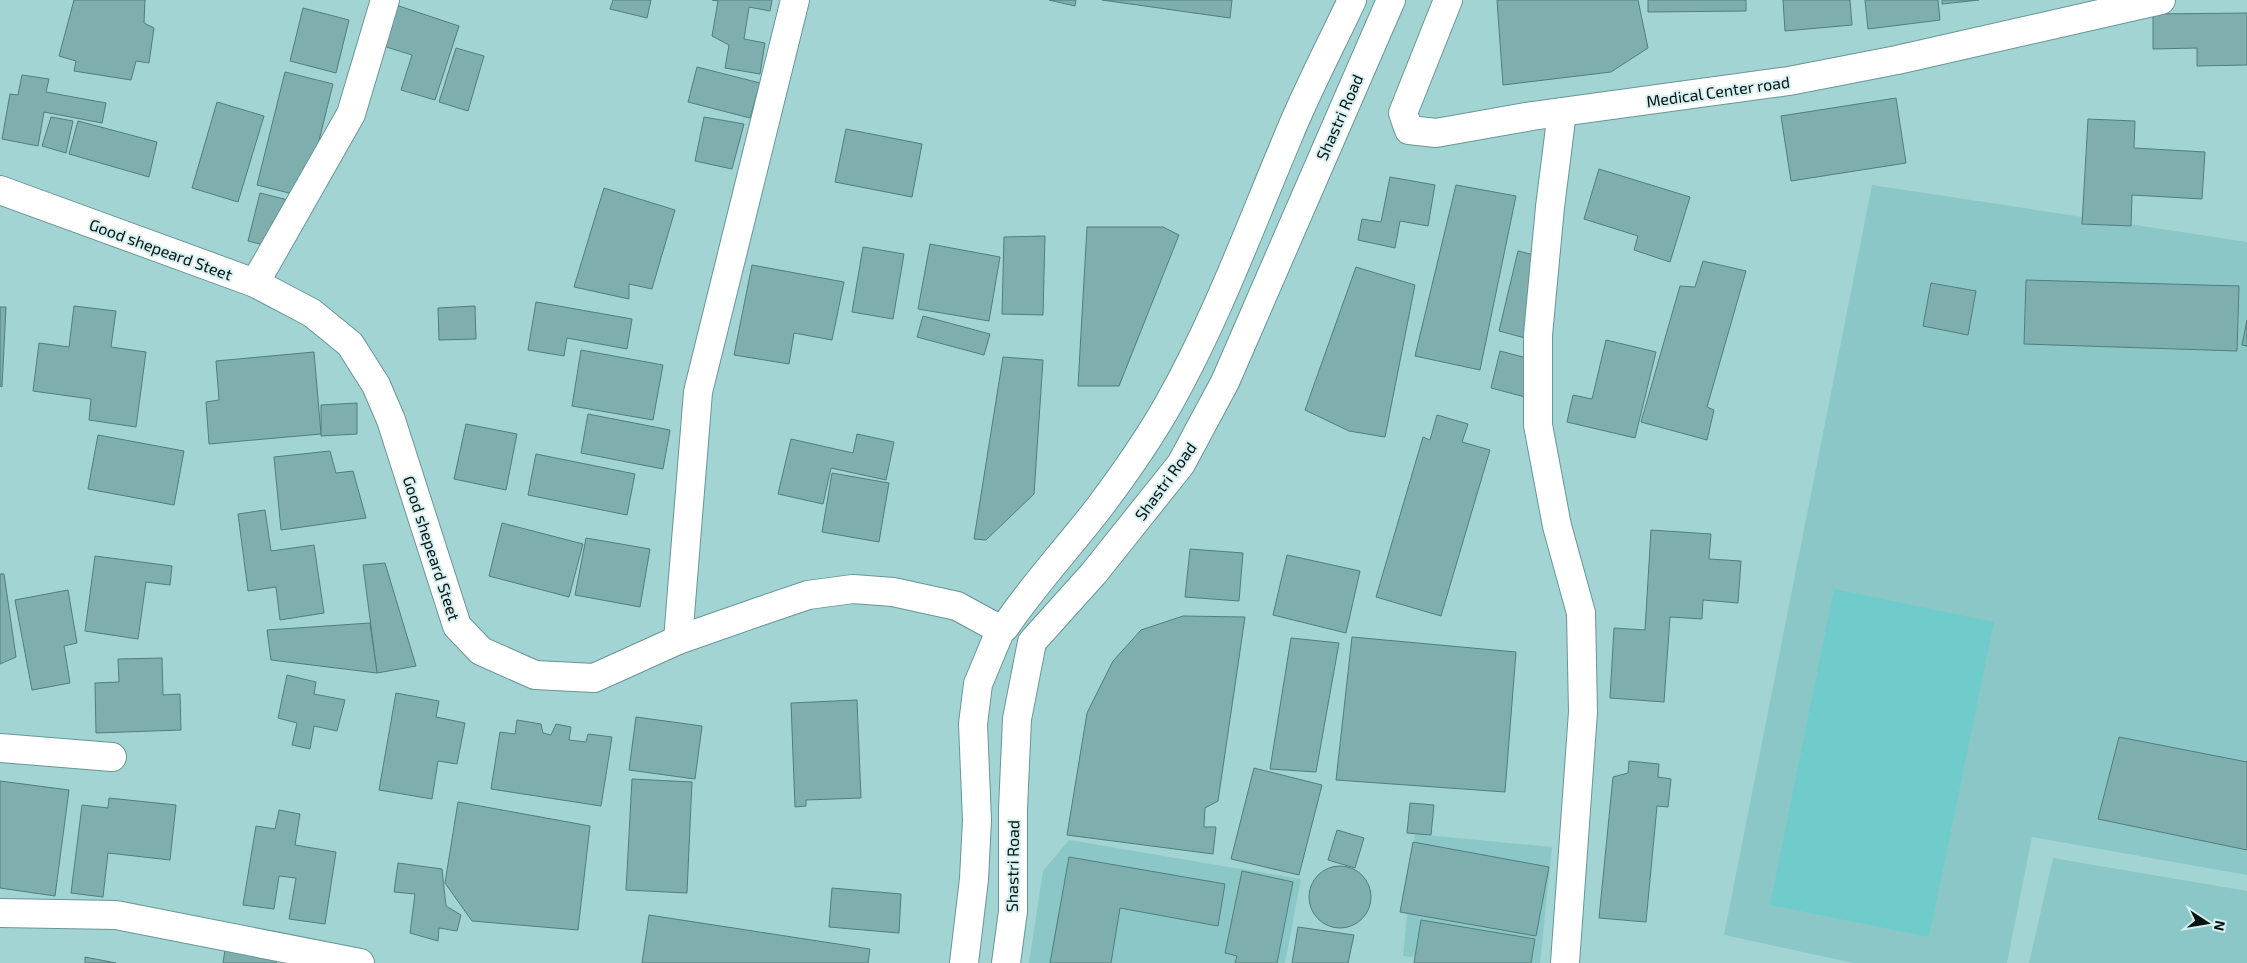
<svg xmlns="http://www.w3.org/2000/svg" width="2247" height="963" font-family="'Exo 2',sans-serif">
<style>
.built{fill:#8cc7c7}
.green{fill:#6fcccb}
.building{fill:#7eafae;stroke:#4f7e7d}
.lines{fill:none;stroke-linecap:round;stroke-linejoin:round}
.street-casing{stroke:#679696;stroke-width:30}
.secondary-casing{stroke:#679696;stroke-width:30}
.highway-casing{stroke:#679696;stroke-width:30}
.street{stroke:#fff;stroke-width:28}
.secondary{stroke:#fff;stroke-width:28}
.highway{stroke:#fff;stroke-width:28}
.labels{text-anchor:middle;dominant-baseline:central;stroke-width:4;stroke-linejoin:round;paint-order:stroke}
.street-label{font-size:16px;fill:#021313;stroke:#d7efef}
</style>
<rect width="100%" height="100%" fill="#a2d4d3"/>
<g class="built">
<polygon points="1872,185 2247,242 2247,875 2032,837 2007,963 1854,963 1724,935"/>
<polygon points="1415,834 1552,847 1540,963 1475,963 1403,956"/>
<polygon points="1069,840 1301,879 1285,963 1029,963 1043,871"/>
<polygon points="2053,858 2247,891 2247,963 2029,963"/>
</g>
<polygon class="green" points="1834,589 1994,622 1929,937 1770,905"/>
<g class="building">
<polygon points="74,0 145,0 144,23 154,28 149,63 136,61 131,80 74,71 76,61 59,56"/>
<polygon points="613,0 651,0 647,18 610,9"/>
<polygon points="712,0 772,0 770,11 749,7 744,39 765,43 760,74 725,68 729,45 712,36 718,1"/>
<polygon points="1049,0 1076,0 1075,6"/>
<polygon points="1102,0 1232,0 1230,18"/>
<polygon points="1497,0 1638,0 1648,48 1611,72 1503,85"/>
<polygon points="1648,0 1746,0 1746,11 1648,12"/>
<polygon points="1783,0 1850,0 1852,25 1785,31"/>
<polygon points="1865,0 1938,0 1940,20 1868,29"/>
<polygon points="1942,0 1979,0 1942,4"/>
<polygon points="393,4 459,26 435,100 401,90 412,55 380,45"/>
<polygon points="303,8 349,20 336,73 290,61"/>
<polygon points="2247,13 2247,65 2197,66 2197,48 2153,49 2153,14"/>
<polygon points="456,48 484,56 468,111 439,102"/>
<polygon points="697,67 760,83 750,118 688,102"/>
<polygon points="285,72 333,84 305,197 257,185"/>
<polygon points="22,75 49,79 46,92 106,103 102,123 44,112 38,146 2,139 10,94 18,95"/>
<polygon points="1896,98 1906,163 1791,181 1781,116"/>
<polygon points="217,102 264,116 238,202 192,188"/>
<polygon points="51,117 73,121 66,153 42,146"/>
<polygon points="704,117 744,124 732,169 695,161"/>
<polygon points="2088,119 2135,121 2134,148 2205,152 2202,199 2132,195 2131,226 2082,224"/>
<polygon points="78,121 157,142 149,177 69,154"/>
<polygon points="846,129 922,144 912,197 835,182"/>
<polygon points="1599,169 1690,197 1670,262 1634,250 1638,236 1584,219"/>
<polygon points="1390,177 1435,185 1428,226 1400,221 1395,248 1358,240 1362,219 1381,222"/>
<polygon points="1456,185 1516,196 1480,370 1415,356"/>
<polygon points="604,188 675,210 652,289 629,284 629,299 574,287"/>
<polygon points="260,193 292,201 280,249 248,241"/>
<polygon points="1087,227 1163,227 1179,235 1119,386 1078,386"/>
<polygon points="1045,236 1043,315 1002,314 1004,237"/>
<polygon points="930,244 1000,257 989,321 918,309"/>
<polygon points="863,247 904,254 893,319 852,312"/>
<polygon points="1518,251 1559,261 1540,342 1499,331"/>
<polygon points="1703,261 1746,271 1707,407 1714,410 1707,440 1641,422 1680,286 1695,287"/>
<polygon points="752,265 844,282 832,340 794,333 789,364 734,355"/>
<polygon points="1356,267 1415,285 1385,437 1349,431 1305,410"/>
<polygon points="2026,280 2239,286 2237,351 2024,344"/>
<polygon points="1931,283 1976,291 1968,335 1923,326"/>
<polygon points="536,302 632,319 627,349 567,338 564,356 528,350"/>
<polygon points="74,306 116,311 111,347 146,352 136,427 89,420 91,399 33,391 39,343 69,347"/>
<polygon points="475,306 476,339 439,340 438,308"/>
<polygon points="0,307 6,307 2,387 0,386"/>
<polygon points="923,316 990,334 984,355 917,337"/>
<polygon points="2247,320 2247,346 2242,345"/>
<polygon points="1606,340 1656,352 1635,438 1567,422 1573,395 1592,399"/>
<polygon points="581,350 663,365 653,420 572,406"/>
<polygon points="1500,351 1538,361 1529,398 1491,388"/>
<polygon points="314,352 321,434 209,444 206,402 219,400 216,361"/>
<polygon points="1003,357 1043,360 1034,494 986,540 974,539"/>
<polygon points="357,403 357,434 321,436 321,405"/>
<polygon points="588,414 670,430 663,469 581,453"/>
<polygon points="1437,415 1468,424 1462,442 1490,450 1441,616 1376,597 1423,437 1430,440"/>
<polygon points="466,424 517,434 506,490 454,479"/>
<polygon points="857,434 894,442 886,480 831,468 823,504 778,494 791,439 853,453"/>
<polygon points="98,435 184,451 174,505 88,489"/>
<polygon points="330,451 336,473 353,471 366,518 281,530 274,457"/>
<polygon points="536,454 635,474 627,515 528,495"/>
<polygon points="832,473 889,483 879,542 822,532"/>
<polygon points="265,510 271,551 314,545 324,613 280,620 276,587 248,591 238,514"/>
<polygon points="502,523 583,544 569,597 489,576"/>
<polygon points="1651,530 1711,534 1709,559 1741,561 1738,603 1703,600 1702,619 1670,617 1664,702 1610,698 1614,628 1645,630"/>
<polygon points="586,538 650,549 640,607 575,595"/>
<polygon points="1190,549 1243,553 1239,601 1185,597"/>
<polygon points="1287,555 1360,571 1346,633 1273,615"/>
<polygon points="95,556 172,566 170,585 146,582 138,639 85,631"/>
<polygon points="385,563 416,666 377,673 363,565"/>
<polygon points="0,574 4,574 16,657 0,664"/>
<polygon points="68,590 77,643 64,646 70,683 32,690 15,600"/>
<polygon points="1183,616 1245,617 1218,801 1205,808 1204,827 1216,827 1213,854 1067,835 1087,713 1113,661 1141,630"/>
<polygon points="370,623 377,673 271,660 267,630"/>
<polygon points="1352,637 1516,652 1505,792 1336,780"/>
<polygon points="1291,638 1339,643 1316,772 1270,769"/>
<polygon points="162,658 163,695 180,694 181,730 96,733 95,683 119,682 118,659"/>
<polygon points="287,675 316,682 314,694 345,700 337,731 314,726 310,749 292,745 297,723 278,718"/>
<polygon points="396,693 439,701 436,717 465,723 457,764 438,761 432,799 379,790"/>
<polygon points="857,700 861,798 806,800 806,806 795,807 791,703"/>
<polygon points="636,717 702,726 695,779 629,770"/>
<polygon points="517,720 541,724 543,733 551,735 556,724 571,727 569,740 586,742 588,734 612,737 601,806 491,789 500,732 515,734"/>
<polygon points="2119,737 2247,762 2247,850 2098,819"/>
<polygon points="1629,761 1659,764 1658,777 1671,779 1668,807 1657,806 1646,922 1599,918 1613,777 1628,773"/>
<polygon points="1254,768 1322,785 1299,875 1231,859"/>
<polygon points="632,779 692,782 687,893 626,890"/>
<polygon points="0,781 69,790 55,896 0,888"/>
<polygon points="109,798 176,805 170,860 108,853 103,897 71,893 82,805 108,808"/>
<polygon points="458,802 590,826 578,930 472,921 445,883"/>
<polygon points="1410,803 1434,805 1431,835 1407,833"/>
<polygon points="279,810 300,814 295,845 336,852 325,924 289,919 296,878 279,876 274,909 243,905 256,826 275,829"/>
<polygon points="1337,830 1364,838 1355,868 1328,860"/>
<polygon points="1413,842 1549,867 1536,936 1400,912"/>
<polygon points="1069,857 1225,884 1218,926 1120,908 1111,963 1050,963"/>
<polygon points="398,863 442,869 446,906 461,915 457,931 439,928 438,941 410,933 415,894 394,892"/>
<circle cx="1340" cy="897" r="31"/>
<polygon points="1242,871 1293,882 1277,963 1235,963 1237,956 1225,953"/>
<polygon points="832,888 901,894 899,933 829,927"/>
<polygon points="649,915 870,949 868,963 642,963"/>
<polygon points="1421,920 1535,939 1531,963 1414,963"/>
<polygon points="1298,927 1354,935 1348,963 1292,963"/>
<polygon points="226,943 278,953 276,963 223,963"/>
<polygon points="85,957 116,963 85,963"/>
</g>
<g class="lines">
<defs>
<g id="street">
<polyline points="1562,112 1550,207 1538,335 1538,425 1557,526 1581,613 1583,712 1565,963"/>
<polyline points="255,283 351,114 385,0"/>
<polyline points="678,640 698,392 795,0"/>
<polyline points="0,748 112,757"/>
<polyline points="0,913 116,915 360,963"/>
</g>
<g id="secondary">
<polyline points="1448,0 1403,113 1409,130 1436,133 1532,116 1789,81 1897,60 2161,0"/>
<polyline points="0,190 255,283 312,313 350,344 376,385 391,420 457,626 481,651 535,675 594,678 678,640 761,611 808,595 853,589 893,592 957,606 1001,630"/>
</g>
<g id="highway">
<path d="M1005 627C1034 584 1069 547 1101 505 1125 473 1148 440 1168 405 1216 320 1250 227 1288 137 1307 90 1331 45 1352 0"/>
<polyline points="964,963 974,879 977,820 973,724 978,684 998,636"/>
<polyline points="1006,963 1013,911 1013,809 1017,719 1032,642 1094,573 1181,464 1225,382 1391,0"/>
</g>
</defs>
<use href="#street" class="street-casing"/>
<use href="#secondary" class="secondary-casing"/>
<use href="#highway" class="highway-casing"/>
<use href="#street" class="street"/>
<use href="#secondary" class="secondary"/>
<use href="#highway" class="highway"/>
</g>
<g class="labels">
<g class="street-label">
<text transform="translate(1718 91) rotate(-8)">Medical Center road</text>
<text transform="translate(1339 117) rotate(-66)">Shastri Road</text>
<text transform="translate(161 249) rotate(20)">Good shepeard Steet</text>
<text transform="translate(1165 481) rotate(-54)">Shastri Road</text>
<text transform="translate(432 548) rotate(72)">Good shepeard Steet</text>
<text transform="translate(1012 866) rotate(-89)">Shastri Road</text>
</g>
</g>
<g transform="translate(2207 923) rotate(102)" stroke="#d7efef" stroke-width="4" paint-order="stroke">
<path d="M0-4L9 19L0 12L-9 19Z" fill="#021313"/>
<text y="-8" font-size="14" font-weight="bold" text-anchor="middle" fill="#021313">N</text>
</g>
</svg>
